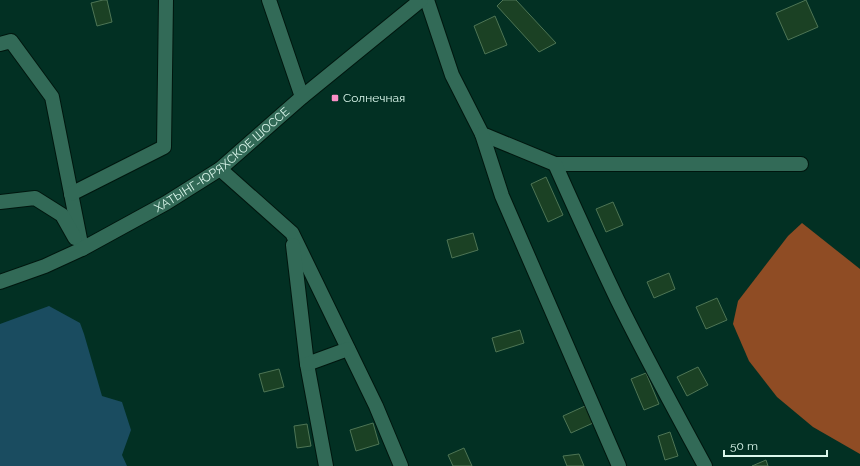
<svg xmlns="http://www.w3.org/2000/svg" width="860" height="466" font-family="Raleway,sans-serif">
<style>
.forest{fill:#8f4c24}
.water{fill:#1a4c60}
.building{fill:#1b4124;stroke:#4e7555}
.lines{fill:none;stroke-linecap:round;stroke-linejoin:round}
.minor-casing{stroke:#00160e;stroke-width:16}
.minor{stroke:#326a57;stroke-width:14}
.poi-dot{fill:#fa8fc6;stroke:#023023;stroke-width:1.5}
.labels{text-anchor:middle;dominant-baseline:central;stroke-width:4;stroke-linejoin:round;paint-order:stroke}
.poi-label{font-size:12px;fill:#dbf7ec;stroke:#023023;text-anchor:start}
.street-label{font-size:12px;fill:#dbf7ec;stroke:#023023}
</style>
<rect width="100%" height="100%" fill="#023023"/>
<polygon class="forest" points="802,223 860,269 860,454 813,427 777,397 749,361 733,324 738,301 788,236"/>
<polygon class="water" points="49,306 80,323 84,334 102,396 122,402 131,430 122,455 127,466 0,466 0,324"/>
<g class="building">
<polygon points="103,0 107,0 112,22 97,26 91,3"/>
<polygon points="503,0 516,0 556,43 539,52 497,6"/>
<polygon points="806,0 818,27 788,40 776,13"/>
<polygon points="495,16 507,45 485,54 474,26"/>
<polygon points="546,177 563,215 548,222 531,184"/>
<polygon points="613,202 623,225 606,232 596,209"/>
<polygon points="473,233 478,250 452,258 447,240"/>
<polygon points="669,273 675,289 654,298 647,282"/>
<polygon points="717,298 727,320 706,329 696,307"/>
<polygon points="520,330 524,343 496,352 492,338"/>
<polygon points="698,367 708,385 687,396 677,377"/>
<polygon points="279,369 284,387 264,392 259,374"/>
<polygon points="646,373 659,404 644,410 631,379"/>
<polygon points="585,406 593,423 571,433 563,416"/>
<polygon points="373,423 379,444 356,451 350,430"/>
<polygon points="307,424 311,446 297,448 294,426"/>
<polygon points="670,432 678,456 665,460 658,436"/>
<polygon points="464,448 472,466 453,466 448,455"/>
<polygon points="579,454 584,466 567,466 563,456"/>
<polygon points="766,460 768,466 752,466"/>
</g>
<g class="lines">
<defs>
<g id="minor">
<polyline points="269,0 302,97"/>
<polyline points="427,0 452,75 482,134 555,164 801,164"/>
<polyline points="0,44 11,41 52,97 82,249"/>
<polyline points="482,134 502,196 619,466"/>
<path d="M555 164C575 209 596 255 617 299 645 356 675 411 705 466"/>
<polyline points="220,169 292,233 376,406 401,466"/>
<polyline points="71,194 164,147 166,0"/>
<polyline points="0,202 35,198 62,215 75,238"/>
<polyline points="293,245 307,364 326,466"/>
<path id="s1" d="M0 282 45 266 82 249 166 203 220 169 302 97 421 0"/>
<polyline points="307,364 348,349"/>
</g>
</defs>
<use href="#minor" class="minor-casing"/>
<use href="#minor" class="minor"/>
</g>
<rect class="poi-dot" x="331" y="94" width="8" height="8" rx="2"/>
<g class="labels">
<g class="poi-label">
<text x="343" y="98">Солнечная</text>
</g>
<g class="street-label">
<text stroke="none"><textPath href="#s1" startOffset="255">ХАТЫНГ-ЮРЯХСКОЕ ШОССЕ</textPath></text>
</g>
</g>
<path d="M724 450v6h103v-6" fill="none" stroke="#dbf7ec" stroke-width="2"/>
<text x="730" y="450" font-size="12" fill="#dbf7ec" stroke="#023023" stroke-width="3" paint-order="stroke">50 m</text>
</svg>
